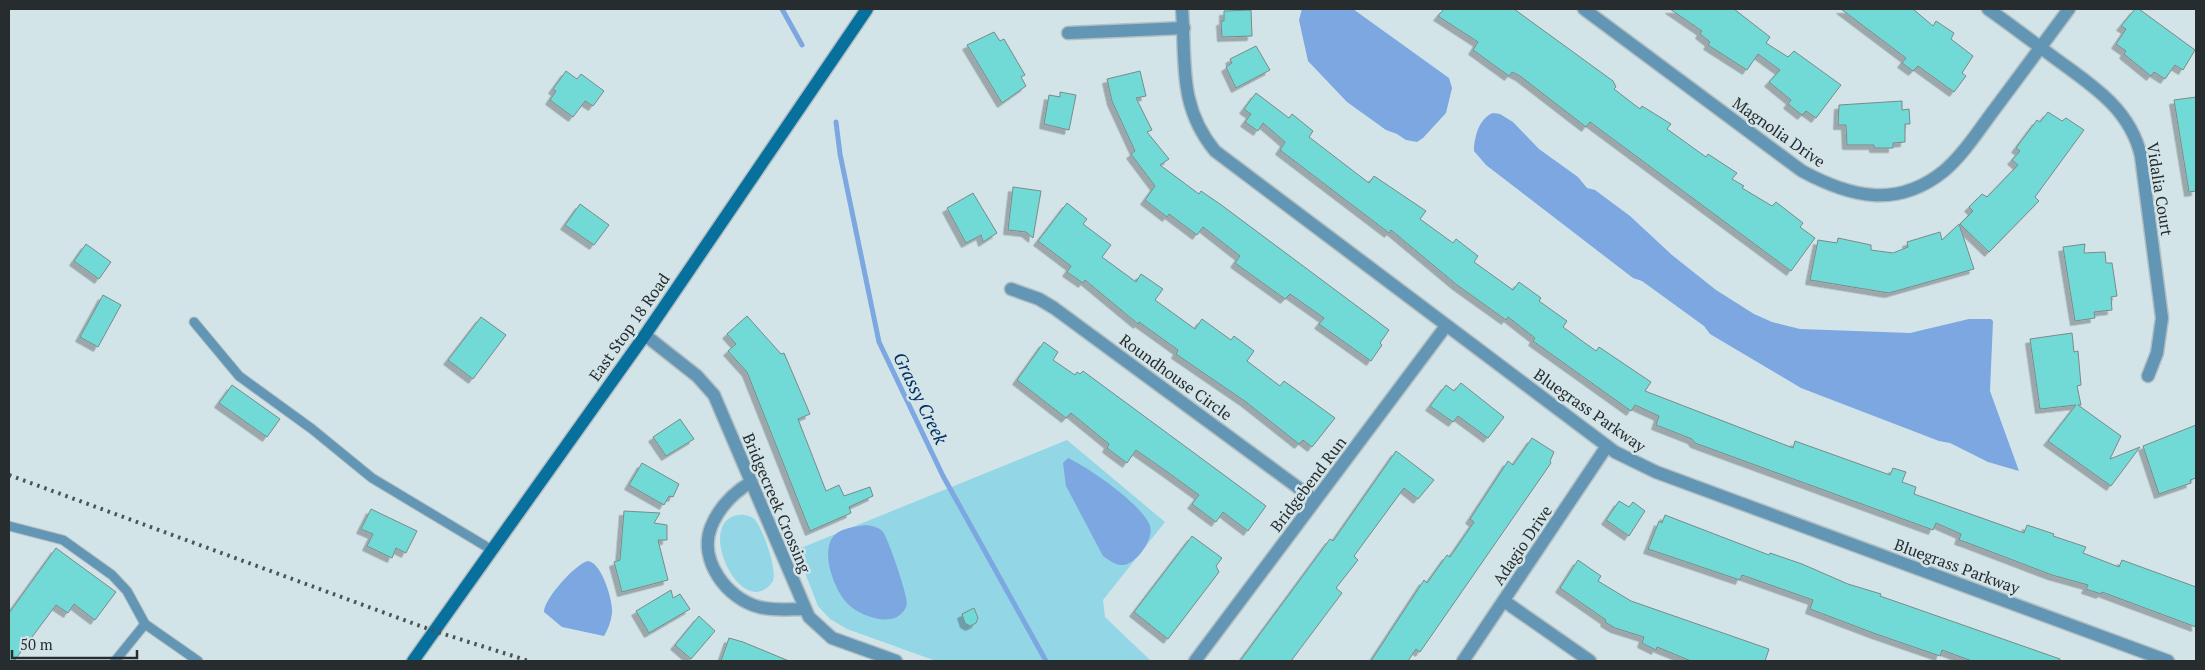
<svg xmlns="http://www.w3.org/2000/svg" width="2205" height="670" font-family="'PT Serif',serif">
<style>
.green{fill:#93d6e5}
.water{fill:#7ca7e1}
.lines{fill:none;stroke-linecap:round;stroke-linejoin:round}
.stream{stroke:#7ca7e1;stroke-width:5}
.building{fill:#71dad6;stroke:#7a8a89;filter:url(#shadow)}
.lane-casing{stroke:#b1bfc3;stroke-width:11}
.street-casing{stroke:#b1bfc3;stroke-width:15}
.secondary-casing{stroke:#b1bfc3;stroke-width:15}
.lane{stroke:#6396b4;stroke-width:9}
.street{stroke:#6396b4;stroke-width:12}
.secondary{stroke:#08709c;stroke-width:12}
.rail{stroke:#4b5355;stroke-width:4;stroke-dasharray:2.5 5;stroke-linecap:butt}
.labels{text-anchor:middle;dominant-baseline:central;stroke-width:5;stroke-linejoin:round;paint-order:stroke}
.street-label{font-size:16px;fill:#272d2e;stroke:#d3e4e8}
.water-label{font-size:18px;font-style:italic;fill:#042f63;stroke:#d3e4e8}
</style>
<defs>
<filter id="shadow"><feDropShadow dx="-4.5" dy="4.5" stdDeviation="0" flood-color="#0004"/></filter>
</defs>
<rect width="100%" height="100%" fill="#d3e4e8"/>
<g class="green">
<polygon points="1067,440 1165,522 1103,600 1105,617 1151,661 936,661 847,629 830,619 818,606 796,550"/>
<path d="M738 515C745 514 752 516 756 521 764 532 777 570 773 581 743 625 693 522 738 515Z"/>
</g>
<g class="water">
<polygon points="1302,9 1353,9 1449,78 1452,88 1446,113 1423,138 1417,142 1406,140 1397,134 1386,130 1347,102 1308,61 1299,20"/>
<path d="M1493 113 1500 114 1513 122 1539 149 1578 177 1587 188 1595 190 1630 216 1672 255 1716 290 1754 314 1772 322 1800 329 1910 333 1969 319H1991L1993 321 1990 391 2019 471 1988 462 1950 443 1939 441 1801 388 1710 334 1704 326 1642 281 1633 278 1486 165 1474 151C1474 138 1479 118 1493 113Z"/>
<path d="M1068 458C1088 467 1143 505 1150 526 1154 539 1137 563 1124 565 1116 566 1109 560 1103 556L1066 486 1063 463Z"/>
<path d="M866 525C872 526 879 527 883 532 888 538 908 596 907 604 906 608 904 611 901 614 888 626 861 616 849 605 835 593 817 547 837 533 844 528 858 526 866 525Z"/>
<path d="M588 561C602 563 613 601 612 613 611 622 608 629 604 636L562 627 544 612C543 600 576 563 588 561Z"/>
</g>
<g class="lines">
<g class="stream">
<polyline points="782,9 802,45"/>
<polyline points="836,122 840,154 879,342 943,476 1046,661"/>
</g>
</g>
<g class="building">
<polygon points="1444,9 1514,9 1613,81 1616,87 1614,89 1640,109 1642,106 1671,124 1667,129 1706,157 1708,154 1737,173 1732,179 1744,186 1742,188 1772,206 1776,202 1803,223 1800,227 1815,238 1791,271 1590,122 1586,127 1520,76 1512,72 1509,76 1473,50 1478,42 1438,16"/>
<polygon points="1670,9 1734,9 1770,37 1766,43 1788,57 1794,51 1841,85 1816,118 1806,111 1802,115 1788,104 1791,100 1769,82 1780,70 1758,54 1747,70 1708,45 1710,42 1700,34 1702,31"/>
<polygon points="1841,9 1913,9 1933,26 1936,21 1954,33 1951,39 1973,56 1962,73 1966,76 1954,92 1918,66 1913,71 1902,63 1906,58"/>
<polygon points="2135,9 2139,9 2195,50 2183,70 2175,65 2165,79 2154,72 2151,76 2124,54 2126,51 2116,44 2126,29 2121,26"/>
<polygon points="1251,10 1252,36 1222,37 1221,21 1224,21 1224,11"/>
<polygon points="994,32 1000,41 1004,39 1025,75 1021,77 1026,86 1002,103 967,45"/>
<polygon points="1256,46 1270,70 1236,88 1226,67 1232,63 1230,59"/>
<polygon points="566,71 577,79 581,74 604,91 593,106 585,101 573,117 550,100 556,91 553,89"/>
<polygon points="1140,71 1146,96 1136,98 1152,130 1147,132 1169,159 1160,165 1199,194 1201,191 1220,204 1389,330 1380,343 1382,345 1371,361 1319,324 1324,318 1290,294 1285,299 1235,263 1240,256 1203,227 1197,235 1169,214 1167,217 1145,200 1155,186 1131,154 1135,151 1112,101 1107,79"/>
<polygon points="1060,92 1076,95 1069,130 1044,124 1049,95 1060,97"/>
<polygon points="1256,93 1289,118 1292,114 1313,131 1309,137 1369,183 1374,176 1426,211 1420,219 1453,243 1456,239 1478,256 1474,262 1513,290 1519,282 1541,298 1539,301 1567,321 1563,327 1596,351 1599,347 1651,382 1645,391 1793,448 1795,441 1890,475 1893,468 1906,472 1902,482 1916,487 1914,494 2024,533 2027,525 2054,534 2053,536 2086,547 2083,553 2119,567 2122,560 2196,587 2196,627 2102,592 2101,594 2086,589 2088,585 2052,575 1968,543 1959,540 1961,534 1936,523 1933,530 1695,443 1692,439 1656,425 1659,416 1635,405 1631,411 1533,341 1535,338 1508,317 1506,320 1457,285 1391,230 1389,233 1280,150 1285,142 1263,123 1258,131 1245,122 1251,114 1244,109"/>
<polygon points="2196,97 2196,191 2189,192 2174,100"/>
<polygon points="1902,101 1902,110 1909,109 1910,124 1905,124 1905,142 1893,143 1893,148 1874,148 1874,145 1847,145 1846,125 1838,125 1839,105"/>
<polygon points="2048,112 2062,121 2066,118 2084,130 2035,197 2039,201 1989,252 1960,224 1973,211 1969,207 1982,194 1987,197 2018,165 2012,160 2020,151 2016,148 2037,120 2040,122"/>
<polygon points="1013,187 1041,191 1033,238 1026,232 1008,230"/>
<polygon points="973,193 997,233 983,242 981,235 966,243 947,208"/>
<polygon points="1067,203 1087,219 1083,224 1111,245 1102,257 1136,282 1141,274 1163,289 1155,300 1195,329 1202,319 1231,340 1234,336 1254,351 1247,361 1280,386 1284,381 1335,418 1312,447 1303,440 1299,444 1246,402 1176,354 1178,350 1139,322 1138,324 1085,280 1083,283 1067,272 1071,266 1038,241"/>
<polygon points="580,204 609,225 594,245 565,225"/>
<polygon points="1959,224 1974,269 1889,293 1810,280 1818,240 1837,243 1838,238 1871,245 1871,250 1893,253 1908,247 1907,242 1940,232 1942,240"/>
<polygon points="86,244 111,262 99,279 74,261"/>
<polygon points="2085,244 2084,253 2105,252 2106,263 2112,263 2117,296 2111,297 2112,310 2094,312 2095,318 2075,321 2063,247"/>
<polygon points="103,295 121,305 98,347 80,337"/>
<polygon points="747,316 781,354 784,353 810,414 798,419 826,491 839,485 844,496 870,487 873,496 849,507 851,513 810,531 747,372 728,351 736,344 727,334"/>
<polygon points="481,317 506,335 473,379 448,360"/>
<polygon points="2072,333 2074,352 2078,351 2081,385 2077,386 2081,405 2078,405 2121,436 2110,459 2140,447 2111,486 2048,441 2076,405 2040,409 2030,339"/>
<polygon points="1044,342 1058,352 1053,360 1075,375 1077,372 1080,374 1083,371 1266,506 1248,531 1223,512 1216,522 1192,504 1199,495 1166,471 1136,450 1127,463 1107,448 1109,444 1071,413 1066,418 1017,380"/>
<polygon points="1461,383 1504,417 1488,438 1458,416 1453,422 1430,406 1446,385 1454,391"/>
<polygon points="232,385 280,419 267,437 219,403"/>
<polygon points="680,419 694,439 666,456 653,437"/>
<polygon points="2196,425 2196,478 2190,480 2191,483 2159,494 2143,446"/>
<polygon points="1532,438 1554,452 1550,461 1551,463 1420,652 1416,649 1408,661 1371,661 1424,580 1427,583 1447,555 1450,557 1474,522 1470,519 1508,461 1513,465"/>
<polygon points="1396,451 1434,480 1418,499 1404,488 1354,556 1358,560 1336,588 1342,593 1291,661 1240,661 1330,539 1333,541"/>
<polygon points="642,463 679,484 673,497 669,496 664,505 629,485"/>
<polygon points="1619,501 1629,507 1633,502 1645,511 1629,536 1606,520"/>
<polygon points="371,509 417,531 406,553 396,548 392,558 367,546 373,534 361,529"/>
<polygon points="624,511 660,513 654,523 667,525 667,540 658,540 668,580 622,592 614,562 620,560"/>
<polygon points="1665,515 1769,555 1770,553 1802,564 1848,584 1881,594 1880,596 2060,659 2060,661 1972,661 1942,650 1940,656 1876,634 1810,609 1813,600 1742,575 1740,580 1648,549 1659,521 1662,523"/>
<polygon points="1192,536 1222,558 1216,566 1219,572 1168,639 1134,612"/>
<polygon points="56,548 116,592 95,620 74,604 68,613 56,605 14,661 9,661 9,613"/>
<polygon points="1578,560 1601,576 1598,581 1631,601 1769,649 1765,661 1691,661 1657,647 1656,650 1642,643 1644,637 1615,628 1605,622 1606,620 1560,588"/>
<polygon points="671,590 673,598 680,594 690,609 649,633 636,611"/>
<polygon points="974,608 978,618 976,623 970,626 965,623 962,614"/>
<polygon points="699,616 715,631 691,659 675,645"/>
<polygon points="729,638 743,642 789,661 721,661"/>
</g>
<g class="lines">
<defs>
<g id="lane">
<polyline points="194,322 239,376 312,429 372,478 492,550"/>
<polyline points="9,526 63,540 112,575 127,591 145,624"/>
<polyline points="115,661 145,624 198,661"/>
</g>
<g id="street">
<path d="M1182 9C1186 63 1178 106 1215 151L1615 452 1656 472 2168 661"/>
<path d="M1584 9 1802 171C1850 197 1897 209 1944 171 1965 153 1980 128 1997 106 2021 74 2045 41 2069 9"/>
<path d="M1988 9C2011 25 2033 42 2056 59 2093 86 2130 109 2141 156L2162 318 2157 353 2148 376"/>
<polyline points="1068,33 1184,28"/>
<polyline points="1011,289 1039,299 1054,308 1315,500"/>
<polyline points="645,335 697,376 714,395 809,617 832,638 896,661"/>
<path d="M751 482C733 493 719 507 711 527 698 560 727 599 759 607 773 611 790 609 805 609"/>
<polyline points="1504,601 1590,661"/>
<polyline points="1195,661 1446,326"/>
<polyline points="1463,661 1607,446"/>
</g>
<polyline id="secondary" points="413,661 645,335 867,9"/>
</defs>
<use href="#lane" class="lane-casing"/>
<use href="#street" class="street-casing"/>
<use href="#secondary" class="secondary-casing"/>
<use href="#lane" class="lane"/>
<use href="#street" class="street"/>
<use href="#secondary" class="secondary"/>
<polyline class="rail" points="9,475 434,631 529,661"/>
</g>
<g class="labels">
<g class="street-label">
<text transform="translate(1779 132) rotate(35)">Magnolia Drive</text>
<text transform="translate(2160 189) rotate(81)">Vidalia Court</text>
<text transform="translate(629 327) rotate(-55)">East Stop 18 Road</text>
<text transform="translate(1176 377) rotate(36)">Roundhouse Circle</text>
<text transform="translate(1590 410) rotate(35)">Bluegrass Parkway</text>
<text transform="translate(1308 484) rotate(-53)">Bridgebend Run</text>
<text transform="translate(777 503) rotate(67)">Bridgecreek Crossing</text>
<text transform="translate(1522 545) rotate(-56)">Adagio Drive</text>
<text transform="translate(1957 566) rotate(20)">Bluegrass Parkway</text>
</g>
<g class="water-label">
<text transform="translate(921 398) rotate(64)">Grassy Creek</text>
</g>
</g>
<rect width="2205" height="670" fill="none" stroke="#272d2e" stroke-width="20"/>
<path d="M12 650v8h125v-8" fill="none" stroke="#272d2e" stroke-width="2.5"/>
<text x="20" y="650" font-size="15" fill="#272d2e" stroke="#d3e4e8" stroke-width="4" paint-order="stroke">50 m</text>
</svg>
